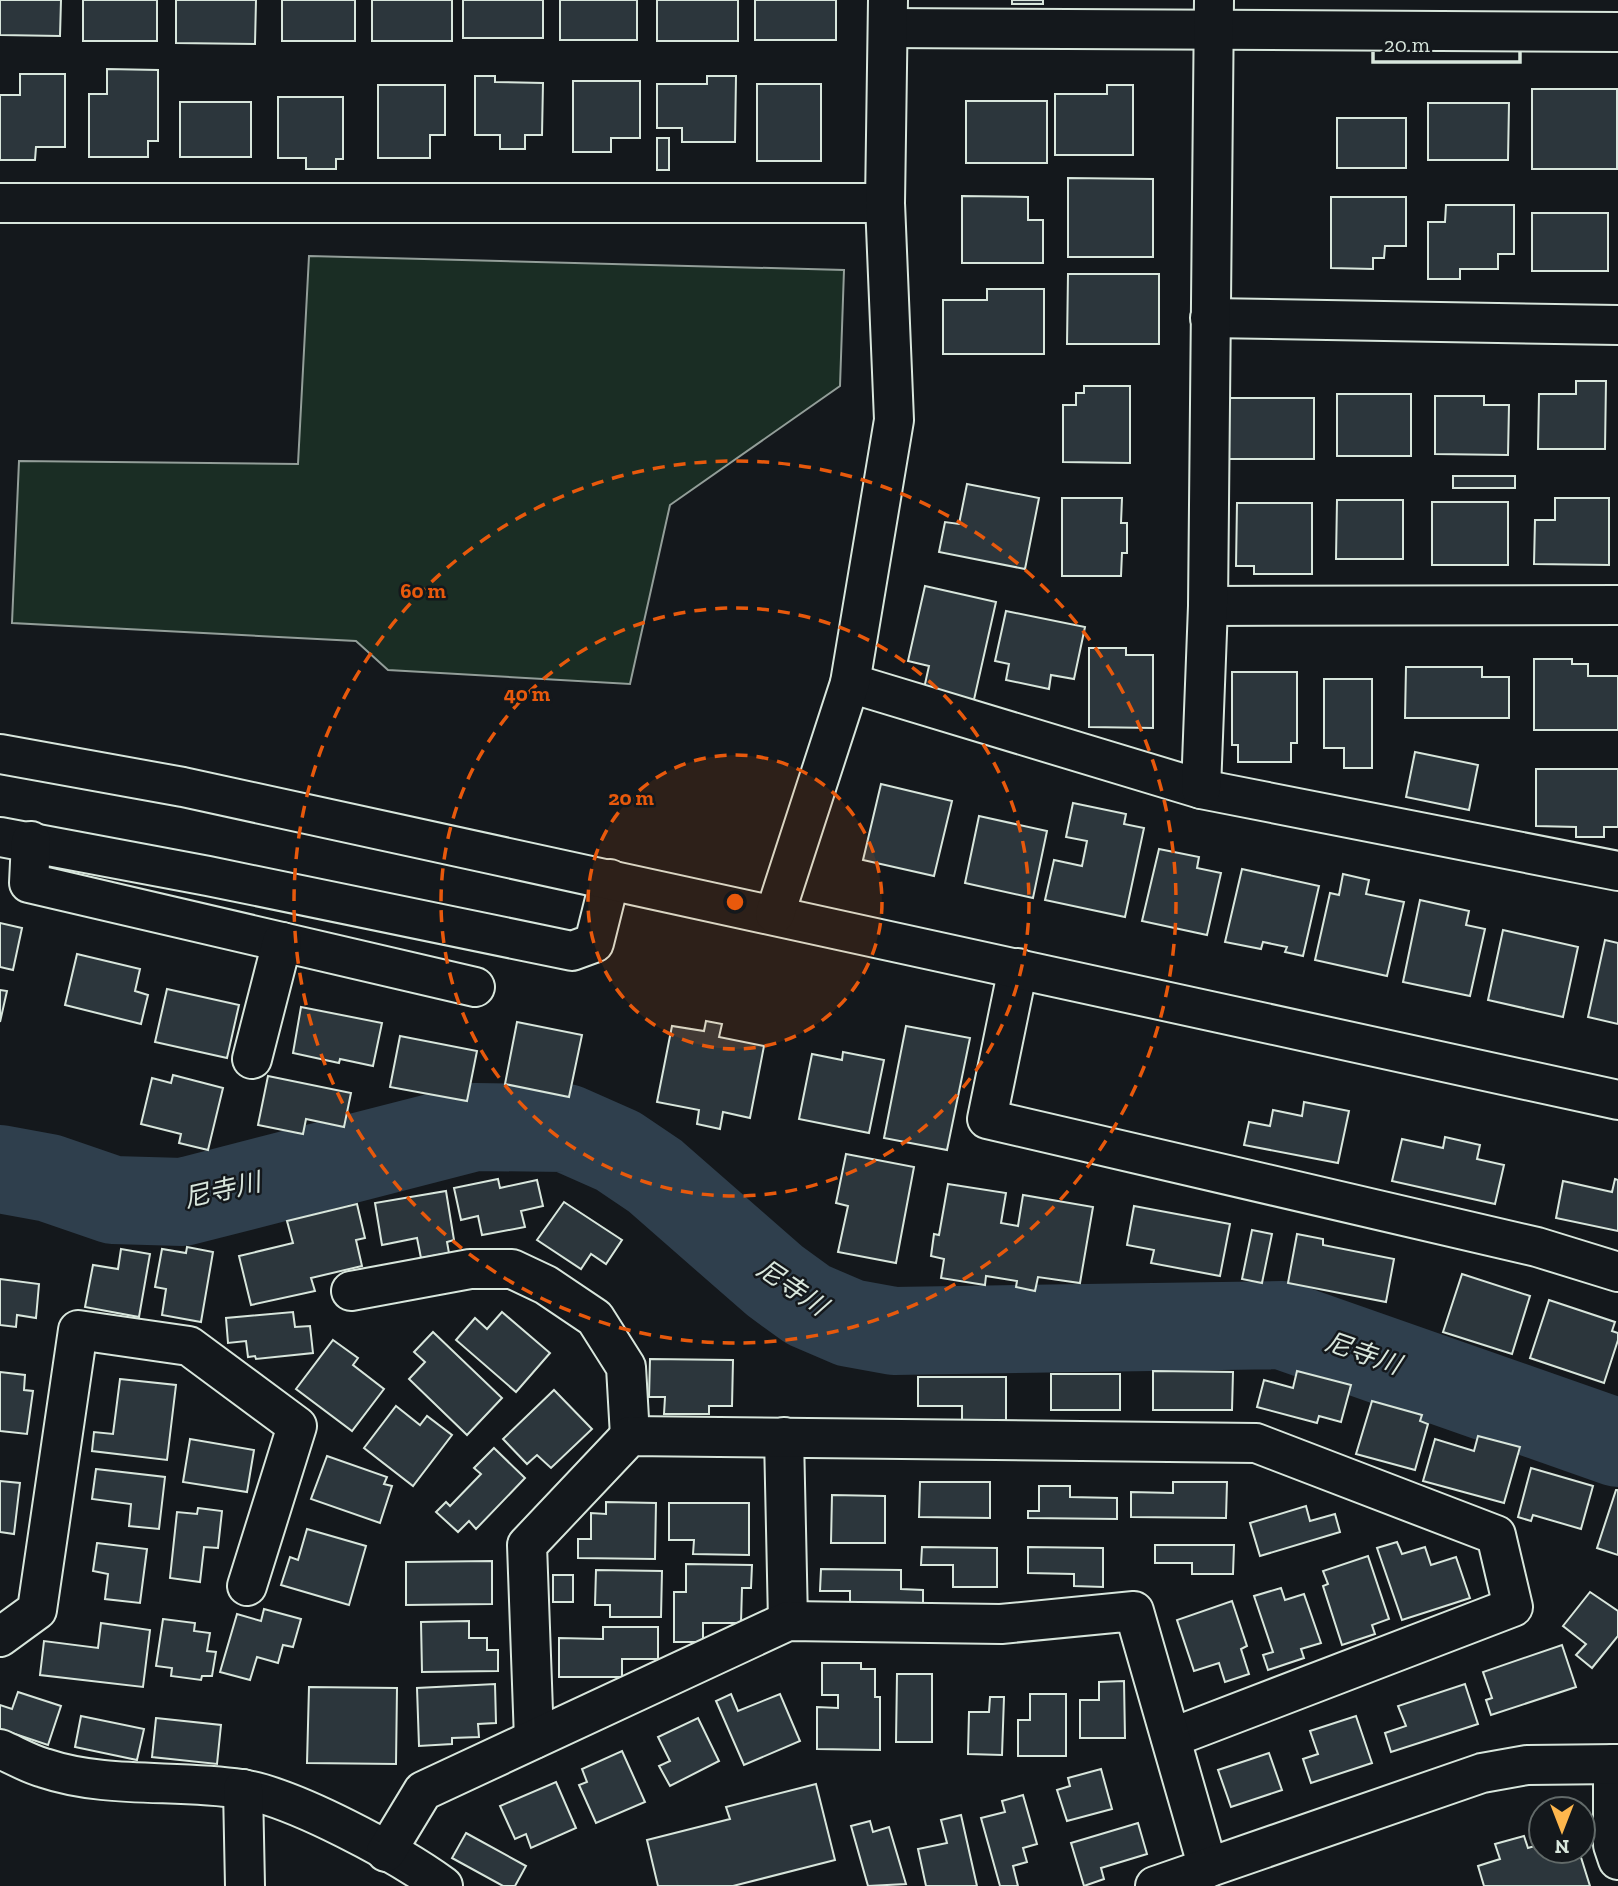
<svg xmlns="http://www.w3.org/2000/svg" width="1618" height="1886" font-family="'Zilla Slab','Noto Sans JP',serif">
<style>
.green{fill:#1a2d24;stroke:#939e99;stroke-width:2}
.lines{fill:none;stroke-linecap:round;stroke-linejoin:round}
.river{stroke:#2f3f4d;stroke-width:88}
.building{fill:#2c363c;stroke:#d8e6dc;stroke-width:2}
.street-casing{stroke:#d8e6dc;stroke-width:42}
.secondary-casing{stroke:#d8e6dc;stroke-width:42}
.street{stroke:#14181c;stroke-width:38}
.secondary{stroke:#14181c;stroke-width:38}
.ring{fill:none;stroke:#e8590c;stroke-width:3.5;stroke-dasharray:12 9}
.labels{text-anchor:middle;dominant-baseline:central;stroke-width:5;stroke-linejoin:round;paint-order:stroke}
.water-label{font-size:26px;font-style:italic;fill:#d8e6dc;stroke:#14181c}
.centre{fill:#e8590c;stroke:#14181c;stroke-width:3.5}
.ring-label{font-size:21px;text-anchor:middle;font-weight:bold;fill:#e8590c;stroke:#14181c;stroke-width:5;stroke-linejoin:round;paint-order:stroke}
</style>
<rect width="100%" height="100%" fill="#14181c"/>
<polygon class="green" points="309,256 844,270 840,386 670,505 630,684 388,670 356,641 12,623 19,461 298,464"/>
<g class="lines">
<polyline class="river" points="0,1169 49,1178 113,1200 183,1202 475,1127 566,1128 618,1151 655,1176 775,1281 808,1305 850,1323 894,1331 1282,1325 1618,1443"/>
</g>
<g class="building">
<polygon points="0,0 61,0 60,36 0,35"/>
<rect x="83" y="0" width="74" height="41"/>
<polygon points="176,0 256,0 255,44 176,43"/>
<rect x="282" y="0" width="73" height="41"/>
<rect x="372" y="0" width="80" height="41"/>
<rect x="463" y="0" width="80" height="38"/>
<rect x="560" y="0" width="77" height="40"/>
<rect x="657" y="0" width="81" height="41"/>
<rect x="755" y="0" width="81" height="40"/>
<rect x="1012" y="0" width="31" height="4"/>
<polygon points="107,69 158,70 158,141 148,141 148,157 89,157 89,94 107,94"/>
<polygon points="20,74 65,74 65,147 36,147 35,160 0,160 0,95 20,95"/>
<polygon points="475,76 495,76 495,82 543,83 542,135 525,135 525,149 500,149 500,135 475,135"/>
<polygon points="707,76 736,76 735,142 682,142 682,128 657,128 657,84 707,84"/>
<polygon points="573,81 640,81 640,138 611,138 611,152 573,152"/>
<rect x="757" y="84" width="64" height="77"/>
<polygon points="378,85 445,85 445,135 430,135 430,158 378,158"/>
<polygon points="1107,85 1133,85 1133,155 1055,155 1055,94 1107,94"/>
<rect x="1532" y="89" width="85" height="80"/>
<polygon points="278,97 343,97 343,159 336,159 336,169 306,169 306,158 278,158"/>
<rect x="966" y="101" width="81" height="62"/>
<rect x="180" y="102" width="71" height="55"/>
<polygon points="1428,103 1509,103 1508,160 1428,160"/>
<rect x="1337" y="118" width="69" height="50"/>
<rect x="657" y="138" width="12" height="32"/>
<polygon points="1068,178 1153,179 1153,257 1068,257"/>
<polygon points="962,196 1028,197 1028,220 1043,220 1043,263 962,263"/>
<polygon points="1331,197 1406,197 1406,246 1385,246 1384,258 1373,258 1373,269 1331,268"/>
<polygon points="1446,205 1514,205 1514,254 1498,254 1498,269 1460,269 1460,279 1428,279 1428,222 1445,222"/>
<rect x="1532" y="213" width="76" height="58"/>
<polygon points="1068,274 1159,274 1159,344 1067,344"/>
<polygon points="987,289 1044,289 1044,354 943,354 943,300 987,300"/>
<polygon points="1576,381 1606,381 1605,449 1538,449 1539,394 1576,394"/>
<polygon points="1084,386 1130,386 1130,463 1063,462 1063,405 1076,405 1076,393 1084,393"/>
<rect x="1337" y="394" width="74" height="62"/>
<polygon points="1435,396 1484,396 1484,405 1509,405 1508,455 1435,454"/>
<rect x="1226" y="398" width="88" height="61"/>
<rect x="1453" y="476" width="62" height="12"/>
<polygon points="967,484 1039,498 1025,569 939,552 945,522 959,524"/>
<polygon points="1062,498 1122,498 1121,523 1127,523 1127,553 1122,553 1121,576 1062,576"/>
<polygon points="1555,498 1609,498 1609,565 1534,564 1535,520 1555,520"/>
<polygon points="1337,500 1403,500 1403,559 1336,559"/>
<rect x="1432" y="502" width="76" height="63"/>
<polygon points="1237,503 1312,503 1312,574 1254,574 1254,566 1236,566"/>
<polygon points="925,586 996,602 973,704 923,693 929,666 908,661"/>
<polygon points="1006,611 1085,627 1074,679 1051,675 1049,689 1006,680 1009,664 995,661"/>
<polygon points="1089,648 1126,648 1126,655 1153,655 1153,728 1089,727"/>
<polygon points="1534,659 1572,659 1572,664 1588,664 1588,676 1618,676 1618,730 1534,730"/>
<polygon points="1406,667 1482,667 1482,677 1509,677 1509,718 1405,718"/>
<polygon points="1232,672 1297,672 1297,743 1291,743 1291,762 1238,762 1238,745 1232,745"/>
<polygon points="1324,679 1372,679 1372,768 1344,768 1344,748 1324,748"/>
<polygon points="1415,752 1478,765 1469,810 1406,797"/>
<polygon points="1536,769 1618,769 1618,827 1604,827 1604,837 1576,837 1576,827 1536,826"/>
<polygon points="881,784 952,801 934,876 863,860"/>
<polygon points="1073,803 1126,814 1124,824 1144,828 1125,917 1045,900 1054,860 1082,866 1087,841 1066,837"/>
<polygon points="979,816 1047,831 1033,898 965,883"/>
<polygon points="1159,849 1199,857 1197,868 1221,873 1207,935 1142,921"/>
<polygon points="1242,869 1319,886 1303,956 1285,952 1287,947 1263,942 1261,949 1225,942"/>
<polygon points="1343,874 1369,880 1366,894 1404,902 1387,976 1315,960 1330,893 1339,895"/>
<polygon points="1420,900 1469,911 1466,925 1485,929 1470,996 1403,982"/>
<polygon points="0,923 22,928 13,970 0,967"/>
<polygon points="1503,930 1578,947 1563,1017 1488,1000"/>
<polygon points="1605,940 1618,943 1618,1024 1588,1017"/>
<polygon points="77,954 140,969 135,991 148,995 141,1024 65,1005"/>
<polygon points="167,989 239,1005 227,1058 155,1042"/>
<polygon points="0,990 7,991 0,1022"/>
<polygon points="301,1007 382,1023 373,1066 340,1059 339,1063 293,1053"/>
<polygon points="706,1021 722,1024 719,1037 764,1046 750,1118 723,1112 720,1129 697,1124 699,1110 657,1102 672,1026 704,1031"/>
<polygon points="517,1022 582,1035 569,1097 505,1084"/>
<polygon points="906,1026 970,1038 947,1150 884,1138"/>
<polygon points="400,1036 477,1051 467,1101 390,1087"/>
<polygon points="843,1052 884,1060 869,1133 799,1119 812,1054 842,1060"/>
<polygon points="173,1075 223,1088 208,1150 179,1143 181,1134 141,1124 152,1078 171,1083"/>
<polygon points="268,1076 351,1093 344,1127 306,1119 303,1134 258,1125"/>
<polygon points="1304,1102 1349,1111 1338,1163 1244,1145 1249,1122 1270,1126 1273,1110 1302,1116"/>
<polygon points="1445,1137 1480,1145 1477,1159 1504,1165 1495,1204 1392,1181 1402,1139 1443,1148"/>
<polygon points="846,1154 914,1167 896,1263 838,1252 848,1206 836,1203"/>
<polygon points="498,1179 500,1188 537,1180 543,1206 521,1211 525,1227 482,1235 478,1216 461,1220 454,1188"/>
<polygon points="1615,1179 1618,1180 1618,1231 1556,1218 1563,1181 1612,1192"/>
<polygon points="948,1184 1006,1193 1001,1223 1018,1226 1023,1195 1093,1207 1080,1283 1038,1277 1035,1291 1016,1287 1017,1281 986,1276 985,1285 941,1278 944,1259 931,1256 934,1234 939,1235"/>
<polygon points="446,1191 454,1240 447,1242 449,1253 421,1258 417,1238 382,1245 375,1203"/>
<polygon points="564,1202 622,1240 606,1264 591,1254 581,1269 537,1240"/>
<polygon points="357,1204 365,1238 356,1240 362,1266 311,1278 315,1291 251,1305 239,1256 293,1243 287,1221"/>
<polygon points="1134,1206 1230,1224 1220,1276 1151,1263 1154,1250 1127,1245"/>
<polygon points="1252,1230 1272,1234 1262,1283 1242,1279"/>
<polygon points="1297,1234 1323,1239 1323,1245 1394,1259 1386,1302 1288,1283"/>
<polygon points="187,1247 213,1252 201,1322 162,1315 166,1289 155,1287 162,1249 186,1253"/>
<polygon points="121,1249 150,1254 139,1317 85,1307 93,1265 118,1269"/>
<polygon points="1462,1274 1530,1296 1512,1354 1443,1332"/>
<polygon points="0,1279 39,1284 36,1318 17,1315 16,1327 0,1325"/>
<polygon points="1549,1300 1615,1322 1612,1331 1618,1333 1618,1340 1604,1383 1530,1358"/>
<polygon points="293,1312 295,1327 310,1326 313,1353 256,1359 255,1356 248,1357 246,1341 228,1343 226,1318"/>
<polygon points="502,1312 550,1353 516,1392 456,1340 475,1318 487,1329"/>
<polygon points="433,1332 502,1398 467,1435 409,1379 425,1362 414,1352"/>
<polygon points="333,1340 358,1358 353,1365 384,1389 352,1431 296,1389"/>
<polygon points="650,1359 733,1360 732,1406 709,1406 709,1414 664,1414 665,1397 649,1397"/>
<polygon points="1153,1371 1233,1372 1232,1410 1153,1410"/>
<polygon points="1297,1371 1351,1385 1341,1422 1319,1416 1317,1423 1257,1407 1264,1380 1293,1388"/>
<polygon points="0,1372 25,1375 24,1390 33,1391 27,1434 0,1431"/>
<rect x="1051" y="1374" width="69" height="36"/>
<polygon points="918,1377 1006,1377 1006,1420 962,1421 962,1406 918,1406"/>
<polygon points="120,1379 176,1385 167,1460 92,1451 94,1432 113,1434"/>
<polygon points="554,1390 592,1429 551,1468 537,1455 527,1464 503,1439"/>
<polygon points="1372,1401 1422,1415 1420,1421 1428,1424 1415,1470 1356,1454"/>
<polygon points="396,1406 420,1425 427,1416 452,1435 413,1486 364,1448"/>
<polygon points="1478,1436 1520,1447 1504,1503 1423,1481 1435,1439 1474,1451"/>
<polygon points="190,1439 254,1450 247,1492 183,1482"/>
<polygon points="494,1448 525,1478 476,1529 469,1521 458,1532 436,1512 446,1502 450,1506 481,1474 474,1468"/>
<polygon points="327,1456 387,1477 384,1484 392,1486 380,1523 311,1499"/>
<polygon points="1531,1468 1593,1486 1581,1529 1533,1515 1531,1521 1518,1517"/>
<polygon points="96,1469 165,1477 159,1529 129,1526 131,1504 92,1499"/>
<polygon points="0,1481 20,1483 14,1534 0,1532"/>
<polygon points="920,1482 990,1482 990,1518 919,1517"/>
<polygon points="1173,1482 1227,1482 1226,1518 1131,1517 1131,1492 1173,1493"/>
<polygon points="1039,1486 1070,1486 1070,1497 1117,1498 1117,1519 1028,1518 1028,1511 1039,1511"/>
<polygon points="1616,1490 1618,1490 1618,1555 1597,1548"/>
<polygon points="832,1495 885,1496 885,1543 831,1543"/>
<polygon points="606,1502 656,1503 655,1559 578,1558 578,1539 591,1539 591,1513 606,1514"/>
<polygon points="669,1503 749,1503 749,1555 693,1554 694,1540 669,1540"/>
<polygon points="1306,1506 1310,1521 1335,1514 1340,1532 1260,1556 1250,1523"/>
<polygon points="198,1508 222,1511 218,1548 204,1547 200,1582 170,1578 177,1512 197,1514"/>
<polygon points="307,1529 366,1546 349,1605 281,1585 290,1557 298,1560"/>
<polygon points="1397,1542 1402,1554 1425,1547 1431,1565 1456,1557 1470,1598 1402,1620 1377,1548"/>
<polygon points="97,1543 147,1549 140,1603 105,1599 108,1574 93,1571"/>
<polygon points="1155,1545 1234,1545 1233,1574 1192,1574 1192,1563 1155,1563"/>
<polygon points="922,1547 997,1548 997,1587 953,1587 953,1565 921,1565"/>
<polygon points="1028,1547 1103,1548 1103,1587 1074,1586 1074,1574 1028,1573"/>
<polygon points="1368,1556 1389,1619 1372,1625 1375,1634 1342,1645 1323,1586 1328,1584 1323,1571"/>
<polygon points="492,1561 492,1604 406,1605 406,1562"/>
<polygon points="686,1564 752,1565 751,1588 742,1588 741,1623 703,1623 703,1642 674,1642 674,1592 686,1592"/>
<polygon points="821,1569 901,1570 901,1589 923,1590 923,1603 850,1602 850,1591 820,1591"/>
<polygon points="596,1570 662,1571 661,1617 610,1617 610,1605 595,1605"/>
<rect x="553" y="1575" width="20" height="27"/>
<polygon points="1281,1588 1285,1600 1304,1594 1321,1643 1301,1649 1304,1658 1268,1670 1263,1655 1273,1652 1254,1596"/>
<polygon points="1590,1592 1618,1611 1618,1636 1592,1668 1576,1655 1586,1644 1563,1626"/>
<polygon points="1232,1601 1247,1646 1241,1649 1249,1674 1225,1682 1219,1663 1194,1671 1177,1620"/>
<polygon points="264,1609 301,1619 293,1647 283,1645 278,1663 257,1657 250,1680 220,1672 237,1614 261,1621"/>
<polygon points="163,1619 195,1623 194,1631 210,1633 207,1651 216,1652 212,1676 202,1676 201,1680 171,1676 172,1668 156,1666"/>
<polygon points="469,1621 469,1638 487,1638 487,1650 498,1650 498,1671 422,1672 421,1622"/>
<polygon points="101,1623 150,1630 143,1687 40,1675 44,1641 98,1648"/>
<polygon points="603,1627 658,1627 658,1659 622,1659 622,1677 559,1677 559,1638 603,1639"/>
<polygon points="1562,1645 1576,1687 1491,1715 1486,1700 1492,1698 1483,1672"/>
<polygon points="822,1663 861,1663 861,1669 875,1669 875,1697 880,1697 880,1750 817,1749 817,1707 838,1708 838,1695 822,1695"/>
<polygon points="897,1674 932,1674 932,1742 896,1742"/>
<polygon points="1124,1681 1125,1738 1080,1738 1080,1700 1099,1700 1099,1682"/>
<polygon points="495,1684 496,1723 478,1724 479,1737 452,1738 452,1744 419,1746 417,1688"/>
<polygon points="1465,1684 1478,1724 1391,1752 1385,1733 1406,1726 1398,1706"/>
<polygon points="309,1687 397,1688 396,1764 307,1763"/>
<polygon points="18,1692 61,1706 48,1745 0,1729 0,1705 12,1709"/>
<polygon points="731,1694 738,1711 780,1694 800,1741 744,1765 716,1701"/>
<polygon points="1030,1694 1066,1694 1066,1756 1018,1756 1018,1720 1030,1720"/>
<polygon points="990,1697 1004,1697 1002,1755 968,1754 969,1712 989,1712"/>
<polygon points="81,1716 144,1729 137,1760 75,1747"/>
<polygon points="1356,1716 1372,1763 1311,1783 1303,1759 1318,1754 1310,1731"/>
<polygon points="156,1718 221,1725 217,1764 152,1757"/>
<polygon points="698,1718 719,1761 670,1786 659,1766 670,1761 658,1737"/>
<polygon points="622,1751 645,1802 596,1823 579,1785 587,1782 582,1769"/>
<polygon points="1269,1753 1282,1790 1231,1807 1218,1770"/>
<polygon points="1101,1769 1112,1809 1067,1821 1057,1790 1070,1786 1068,1778"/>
<polygon points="556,1782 576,1828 531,1848 526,1834 515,1839 500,1806"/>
<polygon points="816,1784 835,1860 733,1886 658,1886 647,1840 730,1819 726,1807"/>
<polygon points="1023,1795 1037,1844 1023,1848 1027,1862 1013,1866 1018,1886 1000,1886 981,1818 1005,1812 1002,1801"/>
<polygon points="961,1815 977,1886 926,1886 918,1849 947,1843 941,1820"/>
<polygon points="870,1821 873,1832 889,1827 906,1884 868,1886 851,1826"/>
<polygon points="1138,1823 1147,1854 1101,1868 1104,1879 1084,1886 1071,1843"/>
<polygon points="466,1833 526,1866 515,1886 503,1886 452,1858"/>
<polygon points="1524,1836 1528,1848 1541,1844 1541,1851 1579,1851 1590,1886 1484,1886 1478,1866 1500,1859 1495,1844"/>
</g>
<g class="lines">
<defs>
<g id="street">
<polyline points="888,28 1618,32"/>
<polyline points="0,203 885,203"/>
<polyline points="1210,318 1618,325"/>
<polyline points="1208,606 1618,605"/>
<polyline points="850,683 1201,789 1618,871"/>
<polyline points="1201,789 1208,606 1214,0"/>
<polyline points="0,837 208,876 572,951 594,943 610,879"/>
<polyline points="31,841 29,883 475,987"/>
<polyline points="1018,968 987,1119 1537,1247 1618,1272"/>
<polyline points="252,1059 282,942"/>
<polyline points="351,1291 470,1269 512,1269 546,1285 595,1318 626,1367 630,1436"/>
<polyline points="784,1437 788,1621"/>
<polyline points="0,1637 37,1610 78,1330 189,1346 297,1426 247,1586"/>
<polyline points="534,1739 527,1545 630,1436 1256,1443 1496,1535 1513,1607 1171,1738"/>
<path d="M0 1749C14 1755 29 1764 44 1768 106 1789 177 1779 241 1789 294 1797 399 1854 443 1886"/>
<polyline points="1613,1764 1613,1845 1618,1860"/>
<polyline points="243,1789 245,1886"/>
<polyline points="386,1852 423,1791 788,1621 1001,1624 1134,1611 1208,1868"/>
<polyline points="1155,1886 1482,1773 1527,1765 1618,1764"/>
</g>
<g id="secondary">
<polyline points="0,754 183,787 1618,1100"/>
<polyline points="775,914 850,683 894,420 885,203 888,0"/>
</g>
</defs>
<use href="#street" class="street-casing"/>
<use href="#secondary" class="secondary-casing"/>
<use href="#street" class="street"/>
<use href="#secondary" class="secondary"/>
</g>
<circle cx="735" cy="902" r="147" fill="#e8590c" fill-opacity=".12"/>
<g class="ring">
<circle cx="735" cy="902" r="147"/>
<circle cx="735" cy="902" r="294"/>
<circle cx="735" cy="902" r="441"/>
</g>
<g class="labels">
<g class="water-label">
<text transform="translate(222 1190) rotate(-13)">尼寺川</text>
<text transform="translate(792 1287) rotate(34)">尼寺川</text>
<text transform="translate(1363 1353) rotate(19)">尼寺川</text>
</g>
</g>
<circle cx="735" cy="902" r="10" class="centre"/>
<g class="ring-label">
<text x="423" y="598">60 m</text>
<text x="527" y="701">40 m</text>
<text x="631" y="805">20 m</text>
</g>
<g transform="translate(1562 1830) rotate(180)"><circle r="33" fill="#14181c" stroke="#626a69" stroke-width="2"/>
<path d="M0-5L12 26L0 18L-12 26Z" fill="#ffb74d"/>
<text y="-10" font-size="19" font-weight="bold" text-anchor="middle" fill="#d8e6dc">N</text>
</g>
<path d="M1373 52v10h147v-10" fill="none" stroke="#d8e6dc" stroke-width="3.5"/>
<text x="1384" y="52" font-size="21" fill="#d8e6dc" stroke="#14181c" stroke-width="5" paint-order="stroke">20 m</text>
</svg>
